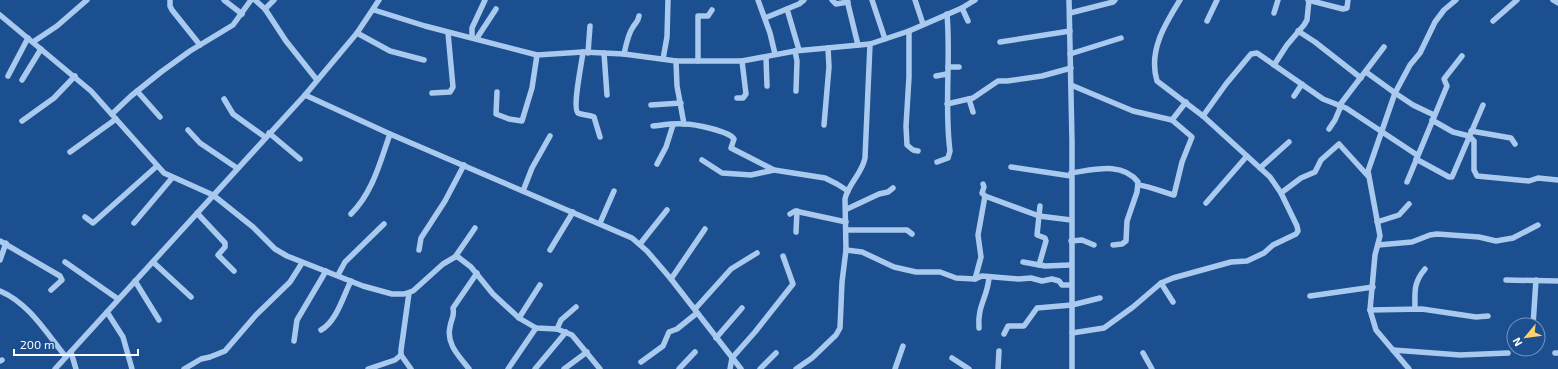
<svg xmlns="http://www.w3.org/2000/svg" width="1558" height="369" font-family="'Exo 2',sans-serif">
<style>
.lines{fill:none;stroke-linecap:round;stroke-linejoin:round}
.minor{stroke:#a9c9ee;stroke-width:5.5}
</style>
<rect width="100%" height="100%" fill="#1b4f8f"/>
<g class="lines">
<g class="minor">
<polyline points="170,0 170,6 172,10 200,45"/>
<polyline points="224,0 242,14"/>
<polyline points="255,0 265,9 286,41 317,80"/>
<polyline points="758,0 770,33 775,54"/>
<polyline points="832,0 836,4 848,2"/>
<polyline points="847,0 858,45"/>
<polyline points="872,0 885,39"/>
<polyline points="915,0 923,24"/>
<polyline points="1069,0 1072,141 1072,369"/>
<polyline points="1308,0 1343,9 1347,8 1348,0"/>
<polyline points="1553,0 1558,3"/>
<polyline points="962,8 968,21"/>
<polyline points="265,9 274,0"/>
<polyline points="787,9 799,50"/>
<polyline points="374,10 425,26 537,55 583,52 624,54 676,61 742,61 795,51 870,44 909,31 962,8 975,0"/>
<polyline points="1070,13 1113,2 1115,0"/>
<polyline points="1274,13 1278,0"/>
<polyline points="0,15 91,91 164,173 213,195 253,227 275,249 287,256 363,286 392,294 404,294 413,291 443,264 455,257 458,257 471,267 493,294 519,318 536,328 557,329 572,335 600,369"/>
<polyline points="765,18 799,4 804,0"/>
<polyline points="1207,21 1217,0"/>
<polyline points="1493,21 1517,0"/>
<polyline points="909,31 909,77 906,126 907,145 913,150 918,151"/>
<polyline points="1298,31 1315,42 1361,78"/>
<polyline points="357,33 390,51 424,60"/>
<polyline points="472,37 472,28 485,0"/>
<polyline points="477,38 496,9"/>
<polyline points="33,42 57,26 87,0"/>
<polyline points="1000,42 1070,31"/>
<polyline points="795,51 797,61 796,91"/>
<path d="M583 52C582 62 572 108 578 113 582 115 590 115 594 117L600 137"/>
<polyline points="588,53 590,26"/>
<polyline points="604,53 607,95"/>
<path d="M624 54C626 45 628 34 633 27 636 22 638 22 639 16"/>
<polyline points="1070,54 1121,38"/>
<polyline points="766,57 767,86"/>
<polyline points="663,59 667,37 668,0"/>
<polyline points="676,61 677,86 684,124"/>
<polyline points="698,61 698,16 708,16 712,10"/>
<polyline points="1274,65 1287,45 1304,25 1307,20 1309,0"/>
<polyline points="948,67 959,67"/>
<polyline points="1366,72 1395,93 1413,105 1434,115"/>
<polyline points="8,76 28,38"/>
<polyline points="936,76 947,74"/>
<polyline points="22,80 41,49"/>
<path d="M1071 85 1133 111 1172 120 1192 137 1182 162 1174 195C1163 192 1149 186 1138 185"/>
<polyline points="137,91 160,117"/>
<polyline points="497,92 496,114 509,119 522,121 532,88 537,55"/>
<polyline points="432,93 450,92 453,87 448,33"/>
<polyline points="305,95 390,134 632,238 647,251 671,279 741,369"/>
<polyline points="1294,96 1302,84"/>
<polyline points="737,98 743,98 746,94 742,61"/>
<polyline points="224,99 233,114 265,137"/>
<polyline points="969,99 973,112"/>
<polyline points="947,104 973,98 998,81 1007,81 1042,76 1071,68"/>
<polyline points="651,105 681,103"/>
<polyline points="1339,106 1384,47"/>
<polyline points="112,114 131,96 161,72 190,51 233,25 251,0"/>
<polyline points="1203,116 1226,84 1251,54 1257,53 1323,99 1346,108 1417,155"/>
<polyline points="1172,120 1186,102"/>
<polyline points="1432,120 1453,132 1469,136 1474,141 1474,170 1477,176 1529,181 1538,178 1558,180"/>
<polyline points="22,121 54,98 75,76"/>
<polyline points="824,125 829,67 828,48"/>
<path d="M653 126C663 125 674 123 684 124 694 124 729 131 734 139L731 148 774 170 825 178 837 184 848 191"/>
<polyline points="1329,129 1335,120 1341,106"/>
<polyline points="188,130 200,143 237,168"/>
<polyline points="1471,131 1511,138 1515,144"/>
<polyline points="269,133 300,159"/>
<polyline points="70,152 116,119"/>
<polyline points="1416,159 1449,177 1452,177 1483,105"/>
<polyline points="702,160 722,173 751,175 774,170"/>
<path d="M937 162 948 158 950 151C944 106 951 60 947 14"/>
<polyline points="657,164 666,147 673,125"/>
<polyline points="1011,167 1071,176"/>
<polyline points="1260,168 1289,142"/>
<path d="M1071 173C1093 170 1122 161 1138 182L1137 192 1127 221 1126 241 1122 244 1113 245"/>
<polyline points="1407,182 1447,86 1444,79 1462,56"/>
<polyline points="983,184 984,187 982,193 985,196 1039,216 1071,220"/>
<polyline points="523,191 532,168 550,136"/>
<polyline points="1281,193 1301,178 1315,172 1321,160 1339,144 1368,176"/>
<polyline points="1206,203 1247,156"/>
<polyline points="847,209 879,194 888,192 893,188"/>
<polyline points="197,213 225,243 225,247 218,255 234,271"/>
<path d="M351 214C373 192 380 162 390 134"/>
<polyline points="790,214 795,211 846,222"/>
<polyline points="85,217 93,223 157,166"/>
<polyline points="1377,222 1399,215 1409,204"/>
<polyline points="134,223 172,178"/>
<polyline points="600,223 614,191"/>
<polyline points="847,230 907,230 912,234"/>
<polyline points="796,232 797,211"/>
<polyline points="0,241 60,276 62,280 51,290"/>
<polyline points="1071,241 1082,240 1094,245"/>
<polyline points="640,244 667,210"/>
<polyline points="1378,245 1412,242 1430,235 1437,234 1479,237 1496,241 1513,238 1538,225"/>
<polyline points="419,250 421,238 445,201 464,165"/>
<polyline points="550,250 573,212"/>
<polyline points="846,250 862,252 894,267 916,272 940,272 956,278 975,279 982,276 1019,279 1031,278 1042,281 1052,279 1059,281 1062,285 1071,285"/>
<polyline points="455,257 475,228"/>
<polyline points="0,260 6,243"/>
<polyline points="65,262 118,299"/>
<polyline points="153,262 191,297"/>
<polyline points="1023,262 1045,266 1071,265"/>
<polyline points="1039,265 1046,241 1045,238 1037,235 1040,206"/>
<polyline points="338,275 345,262 384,224"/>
<polyline points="671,279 705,229"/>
<polyline points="975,279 981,257 978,235 985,196"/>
<polyline points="1506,280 1558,281"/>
<polyline points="135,281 159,320"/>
<polyline points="1161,283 1173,302"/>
<path d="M0 291C29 303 47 334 66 357"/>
<polyline points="409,293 401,350 401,355 411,369"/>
<polyline points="1310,296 1373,287"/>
<polyline points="695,309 731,269 757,253"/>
<path d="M1415 309C1415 292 1413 283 1425 269"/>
<polyline points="1370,310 1422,309 1476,317 1488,316"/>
<polyline points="107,312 123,337 132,369"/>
<polyline points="519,318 540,285"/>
<polyline points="1533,325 1536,280"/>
<path d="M979 328C977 305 988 297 989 277"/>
<polyline points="557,329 561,320 576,307"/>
<path d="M321 330C337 321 343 296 351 281"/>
<path d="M1072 333 1104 328 1133 307 1161 283 1173 278 1231 262 1247 261 1264 253 1273 245 1296 234 1298 231 1297 226 1281 193 1270 177 1203 116 1157 81C1148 51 1165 24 1180 0"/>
<polyline points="1004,334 1008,326 1024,326 1037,308 1072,305 1100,298"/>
<polyline points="716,338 742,308"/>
<polyline points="294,341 297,320 326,271"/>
<polyline points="1393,350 1460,355 1508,353"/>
<polyline points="71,352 76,369"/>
<polyline points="1143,353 1152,369"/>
<polyline points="1555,353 1558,353"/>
<polyline points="952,358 969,369"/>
<polyline points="0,361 2,360"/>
<polyline points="641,362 663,346 669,332 677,329 697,313"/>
<polyline points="55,369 305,95 357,33 379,0"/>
<polyline points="184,369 201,359 210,357 225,351 256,315 290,282 302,263"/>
<polyline points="368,369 395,360 401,355"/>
<path d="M469 369C459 356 446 344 450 327 451 319 455 316 453 308L477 273"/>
<polyline points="508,369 536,328"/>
<polyline points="535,369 566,332"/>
<polyline points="564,369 587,352"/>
<polyline points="679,369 695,352"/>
<polyline points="730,369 732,358 755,332 793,284 783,256"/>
<polyline points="760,369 776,353"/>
<path d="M796 369 812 358 836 335 840 328 842 282 846 250 845 199C848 184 862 174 865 158L870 44"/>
<polyline points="895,369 903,346"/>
<polyline points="998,369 999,351"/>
<polyline points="1409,369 1376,330 1370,310 1375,255 1380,236 1368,171 1395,93 1410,65 1420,53 1435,22 1444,10 1456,0"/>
</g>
</g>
<g transform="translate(1526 337) rotate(241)"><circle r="19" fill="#1b4f8f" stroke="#7695bc"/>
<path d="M0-3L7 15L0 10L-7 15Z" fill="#ffd166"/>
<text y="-6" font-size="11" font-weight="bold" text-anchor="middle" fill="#ffffff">N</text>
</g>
<path d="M14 349v6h124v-6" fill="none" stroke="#ffffff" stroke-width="2"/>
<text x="20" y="349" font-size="12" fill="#ffffff" stroke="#1b4f8f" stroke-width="3" paint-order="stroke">200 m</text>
</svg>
